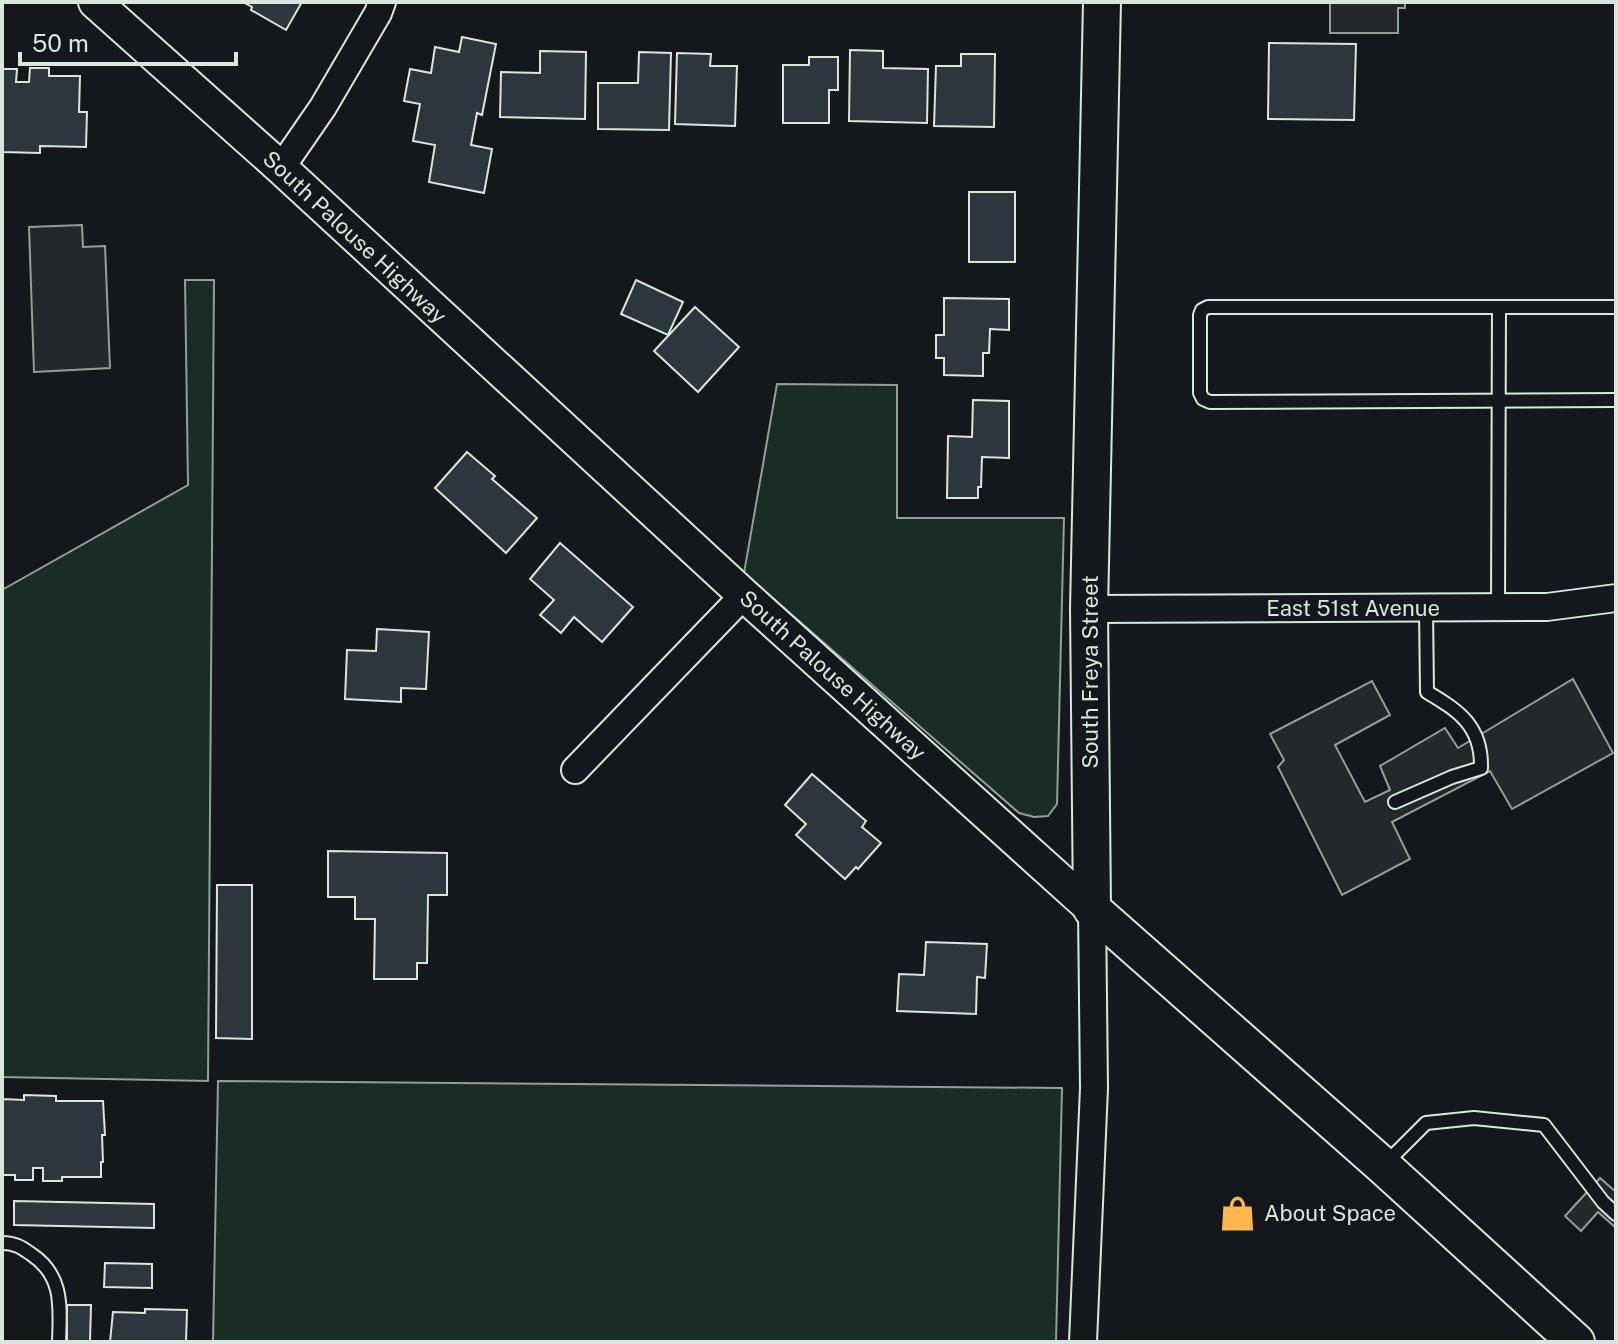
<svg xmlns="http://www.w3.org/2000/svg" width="1618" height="1344" font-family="'Public Sans',sans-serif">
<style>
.green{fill:#1a2d24;stroke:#939e99;stroke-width:2}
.parking{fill:#24282b;stroke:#939e99;stroke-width:2}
.building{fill:#2c363c;stroke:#d8e6dc;stroke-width:2}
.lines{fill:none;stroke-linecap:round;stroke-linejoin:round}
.service-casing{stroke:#d8e6dc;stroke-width:16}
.minor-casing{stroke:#d8e6dc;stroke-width:30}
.tertiary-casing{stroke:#d8e6dc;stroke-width:36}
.secondary-casing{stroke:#d8e6dc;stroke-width:40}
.service{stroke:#14181c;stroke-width:12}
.minor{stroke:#14181c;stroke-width:26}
.tertiary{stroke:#14181c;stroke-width:32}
.secondary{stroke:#14181c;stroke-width:36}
.labels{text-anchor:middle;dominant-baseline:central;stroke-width:6;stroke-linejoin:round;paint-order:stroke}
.street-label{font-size:22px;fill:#d8e6dc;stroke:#14181c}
.poi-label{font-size:22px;fill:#d8e6dc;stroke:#14181c;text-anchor:start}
</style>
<rect width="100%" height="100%" fill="#14181c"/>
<g class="green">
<polygon points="185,280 214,280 208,1081 2,1077 2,590 188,485"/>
<polygon points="777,384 897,385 897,518 1064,518 1057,804 1048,816 1034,817 1019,813 744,573"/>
<polygon points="218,1081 1062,1088 1056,1342 213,1342"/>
</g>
<g class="parking">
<polygon points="1330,2 1405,2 1405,8 1398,8 1398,33 1330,33"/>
<polygon points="82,225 83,247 105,246 110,368 34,372 29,227"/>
<polygon points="1573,679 1613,753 1512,809 1490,771 1392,822 1410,859 1342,895 1278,767 1284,760 1270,734 1372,681 1390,715 1335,745 1365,802 1390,790 1380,766 1445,728 1458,748"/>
<polygon points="1600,1178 1616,1192 1616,1228 1598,1212 1581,1231 1565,1216"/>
</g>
<g class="building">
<polygon points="243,2 302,2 286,30 251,10 252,7"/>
<polygon points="462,37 496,44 482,115 477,113 471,145 492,149 484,193 429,182 435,145 413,141 420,104 404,101 410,69 431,73 435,47 459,52"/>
<polygon points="1269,43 1356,44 1354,120 1268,119"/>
<polygon points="850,50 883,51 883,68 928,69 927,123 849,121"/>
<polygon points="540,51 586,52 585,119 500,117 501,72 540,73"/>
<polygon points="639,52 671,53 669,130 598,129 598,83 638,83"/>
<polygon points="677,53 711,54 710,66 737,66 735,126 675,124"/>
<polygon points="961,54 995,54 994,127 934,126 936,66 961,66"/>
<polygon points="809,57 838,57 838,90 829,90 829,123 783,123 783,65 809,65"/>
<polygon points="30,68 49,68 49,76 80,76 79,112 87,112 86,147 40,146 40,153 3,152 2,69 17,69 16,82 29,82"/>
<rect x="969" y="192" width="46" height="70"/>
<polygon points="636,280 683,302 668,335 621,314"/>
<polygon points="944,298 1009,299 1009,330 990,329 989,353 983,353 983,376 944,375 944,358 936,358 936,335 944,335"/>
<polygon points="695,307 739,347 698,392 654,351"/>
<polygon points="973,400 1009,401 1009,458 982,457 981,487 978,487 978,498 947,498 948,436 972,437"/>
<polygon points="467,452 495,476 492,479 537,518 506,553 435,488"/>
<polygon points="560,543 633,607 602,642 574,617 561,633 540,615 554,600 530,579"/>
<polygon points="377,629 429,632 426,689 401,688 401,702 345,699 347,650 376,651"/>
<polygon points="812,774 866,821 862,827 881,843 858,869 856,867 845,879 796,835 806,824 785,805"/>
<polygon points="328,851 447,853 447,895 428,895 427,963 417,963 417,979 374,979 375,919 355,919 355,897 328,897"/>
<polygon points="217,885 252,885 252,1039 216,1038"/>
<polygon points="926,942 987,944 985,978 977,977 976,1014 897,1011 899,974 924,975"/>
<polygon points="24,1095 56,1096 56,1101 103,1101 105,1135 102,1135 103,1162 101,1162 101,1177 62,1177 62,1181 43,1181 43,1168 33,1168 33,1180 15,1180 15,1175 2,1175 2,1099 24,1100"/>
<polygon points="14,1201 154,1204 154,1228 14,1225"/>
<polygon points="105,1263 152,1264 152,1288 104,1287"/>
<polygon points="67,1305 91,1305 90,1342 67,1342"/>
<polygon points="145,1309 187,1310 186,1342 110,1342 113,1312 145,1313"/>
</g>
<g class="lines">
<defs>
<g id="service">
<polyline points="1616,307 1208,307 1202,310 1200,315 1200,393 1203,399 1210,402 1616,400"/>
<polyline points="1498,607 1499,307"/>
<path d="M1395 802 1452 777 1481 768C1482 726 1459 711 1427 692L1426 608"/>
<polyline points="1385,1164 1426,1123 1474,1118 1544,1125 1603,1202 1616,1214"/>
<path d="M2 1243C15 1243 21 1247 31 1254 64 1276 60 1307 59 1342"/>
</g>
<g id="minor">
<polyline points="281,168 323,107 378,13 382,2"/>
<polyline points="1089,609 1547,607 1616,598"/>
<polyline points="575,770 744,595"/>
<polyline points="1083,1342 1094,1088 1092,909"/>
</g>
<polyline id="tertiary" points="95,2 281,168 744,595 1092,909"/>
<polyline id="secondary" points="1102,2 1089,609 1092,909 1383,1166 1576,1342"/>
</defs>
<use href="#service" class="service-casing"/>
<use href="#minor" class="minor-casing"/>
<use href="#tertiary" class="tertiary-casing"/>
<use href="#secondary" class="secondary-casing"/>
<use href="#service" class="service"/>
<use href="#minor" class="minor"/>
<use href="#tertiary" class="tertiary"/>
<use href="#secondary" class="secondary"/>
</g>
<defs>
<symbol id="shop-bare" viewBox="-9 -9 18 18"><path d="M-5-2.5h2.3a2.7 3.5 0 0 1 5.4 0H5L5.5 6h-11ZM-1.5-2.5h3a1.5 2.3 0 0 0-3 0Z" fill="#ffb74d" stroke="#14181c" stroke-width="2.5" paint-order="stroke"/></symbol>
</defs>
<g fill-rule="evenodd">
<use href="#shop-bare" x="1212" y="1188" width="51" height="51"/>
</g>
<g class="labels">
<g class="street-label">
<text transform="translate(355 237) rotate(43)">South Palouse Highway</text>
<text x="1353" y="608">East 51st Avenue</text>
<text transform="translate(1090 672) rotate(-90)">South Freya Street</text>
<text transform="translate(833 675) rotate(42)">South Palouse Highway</text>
</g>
<g class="poi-label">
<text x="1264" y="1213">About Space</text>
</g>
</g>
<rect width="1618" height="1344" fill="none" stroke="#d8e6dc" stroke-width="8"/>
<path d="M20 52v12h216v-12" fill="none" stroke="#d8e6dc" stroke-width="4"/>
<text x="32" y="52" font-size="24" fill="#d8e6dc" stroke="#14181c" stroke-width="6" paint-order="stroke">50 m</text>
</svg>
